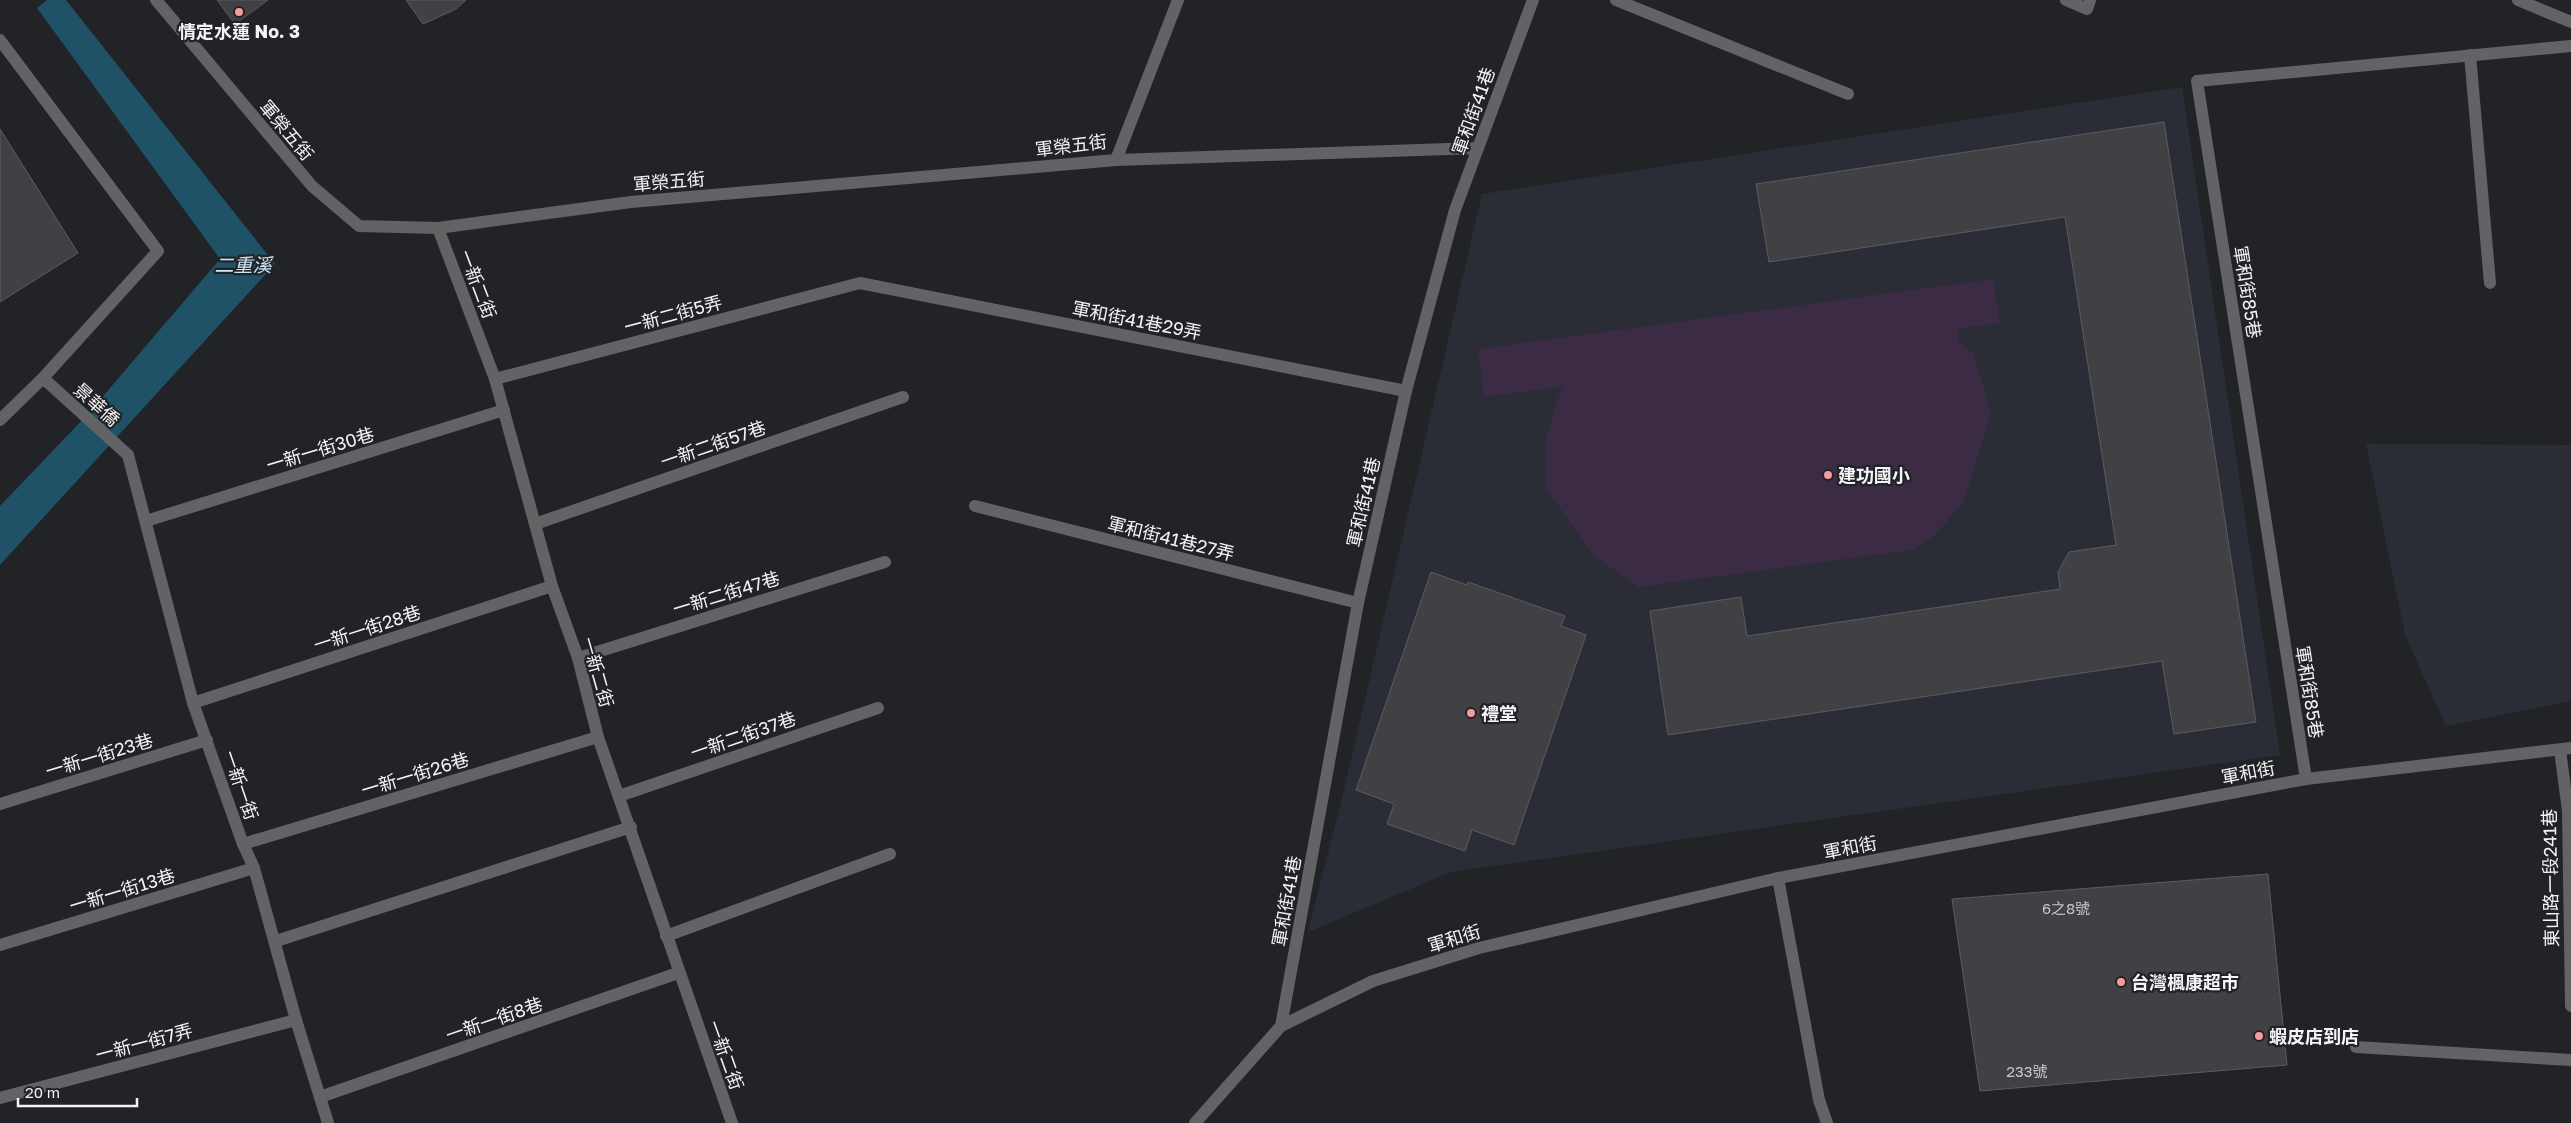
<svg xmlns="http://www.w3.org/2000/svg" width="2571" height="1123" font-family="'Golos Text','Noto Sans TC',sans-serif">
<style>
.built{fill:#2a2d36}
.green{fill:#3c2b44}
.water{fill:#1f5167}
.building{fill:#414145;stroke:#5c5b60}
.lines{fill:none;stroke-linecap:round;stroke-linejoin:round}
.service{stroke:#626365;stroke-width:12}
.minor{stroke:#626365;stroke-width:12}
.poi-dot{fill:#f59b9e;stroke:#222327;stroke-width:2}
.labels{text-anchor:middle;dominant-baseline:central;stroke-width:4.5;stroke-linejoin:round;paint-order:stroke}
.number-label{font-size:15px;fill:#c6c7ca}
.poi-label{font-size:18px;font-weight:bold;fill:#f3f4f7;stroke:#222327;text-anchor:start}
.street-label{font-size:18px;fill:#f3f4f7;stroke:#222327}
.water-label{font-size:19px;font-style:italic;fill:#cae8f7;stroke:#222327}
</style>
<rect width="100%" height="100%" fill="#222327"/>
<g class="built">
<polygon points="2182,87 2280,755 1451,872 1308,932 1343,794 1482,194"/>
<polygon points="2366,444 2571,445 2571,701 2446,726 2405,635"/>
</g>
<polygon class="green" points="1993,279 2000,323 1957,329 1959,341 1973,354 1991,412 1964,502 1933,537 1912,550 1639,587 1593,555 1546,488 1546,438 1562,387 1484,397 1478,349"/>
<polygon class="water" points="47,0 66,0 275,264 0,565 0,506 87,415 220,259 37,8"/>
<g class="building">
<polygon points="217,0 268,0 235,24"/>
<polygon points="406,0 466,0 456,9 423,24"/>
<polygon points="2164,122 2256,722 2174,734 2162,661 1668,735 1650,611 1741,597 1747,636 2060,589 2058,572 2069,552 2116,545 2065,217 1769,262 1756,184"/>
<polygon points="0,129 78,253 0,302"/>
<polygon points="1431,572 1467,585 1468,582 1565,616 1561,626 1586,635 1514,845 1472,830 1465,851 1387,824 1394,804 1356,790"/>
<polygon points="2268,874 2287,1065 1980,1091 1952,899"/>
</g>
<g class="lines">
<g class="service">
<polyline points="1616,0 1848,94"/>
<polyline points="2066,0 2087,9 2090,0"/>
<polyline points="2518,0 2571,22"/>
<polyline points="0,40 158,251 43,378 0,420"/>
<polyline points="2470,55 2490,283"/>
<polyline points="1116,160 1478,148"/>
<polyline points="438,228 495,379 552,586 578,658 598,737 732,1123"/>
<polyline points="43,378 128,455 193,703 243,844 254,868 296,1020 328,1123"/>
<polyline points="495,379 860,283 1406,391"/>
<polyline points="975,506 1358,603"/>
<polyline points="146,521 504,410"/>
<polyline points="535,524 903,397"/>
<polyline points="578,658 885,562"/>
<polyline points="193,703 552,586"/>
<polyline points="2560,750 2568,811 2571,1006"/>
<polyline points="2306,779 2197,81 2571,46"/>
<polyline points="619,796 878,708"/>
<polyline points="0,804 207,740"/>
<polyline points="243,844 598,737"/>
<polyline points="666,936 890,854"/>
<polyline points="276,941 631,827"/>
<polyline points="0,945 254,868"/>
<polyline points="2356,1047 2571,1060"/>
<polyline points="320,1097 678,973"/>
<polyline points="0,1098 296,1020"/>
</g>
<g class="minor">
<polyline points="156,0 312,186 359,226 438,228 631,202 1116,160 1178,0"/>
<polyline points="1778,878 1819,1100 1827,1123"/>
<polyline points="1281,1026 1358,603 1406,391 1455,210 1533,0"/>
<polyline points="1195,1123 1281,1026 1373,981 1479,948 1778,878 2306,779 2571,748"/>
</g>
</g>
<g class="poi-dot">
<circle cx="239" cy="12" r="5"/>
<circle cx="1828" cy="475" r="5"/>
<circle cx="1471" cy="713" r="5"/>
<circle cx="2121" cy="982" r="5"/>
<circle cx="2259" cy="1036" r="5"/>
</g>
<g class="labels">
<g class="number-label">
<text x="2066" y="908">6之8號</text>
<text x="2027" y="1071">233號</text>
</g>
<g class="poi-label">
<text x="239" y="31" text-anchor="middle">情定水蓮 No. 3</text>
<text x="1838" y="475">建功國小</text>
<text x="1481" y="713">禮堂</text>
<text x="2131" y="982">台灣楓康超市</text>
<text x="2269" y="1036">蝦皮店到店</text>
</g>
<g class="street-label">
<text transform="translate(1473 111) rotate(-70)">軍和街41巷</text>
<text transform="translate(287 130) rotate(50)">軍榮五街</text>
<text transform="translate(1071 145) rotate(-7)">軍榮五街</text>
<text transform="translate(669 181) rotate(-5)">軍榮五街</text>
<text transform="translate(478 284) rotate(69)">一新二街</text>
<text transform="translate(2248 292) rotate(81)">軍和街85巷</text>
<text transform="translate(673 314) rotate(-15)">一新二街5弄</text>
<text transform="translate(1137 320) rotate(11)">軍和街41巷29弄</text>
<text transform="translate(97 404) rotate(42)">景華僑</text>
<text transform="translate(713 444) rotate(-19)">一新二街57巷</text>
<text transform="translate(320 449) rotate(-17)">一新一街30巷</text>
<text transform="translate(1363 502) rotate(-77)">軍和街41巷</text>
<text transform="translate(1171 538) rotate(14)">軍和街41巷27弄</text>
<text transform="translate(726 593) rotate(-17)">一新二街47巷</text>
<text transform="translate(367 628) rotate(-18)">一新一街28巷</text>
<text transform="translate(598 672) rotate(74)">一新二街</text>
<text transform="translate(2310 692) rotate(81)">軍和街85巷</text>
<text transform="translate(743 735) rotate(-19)">一新二街37巷</text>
<text transform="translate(99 755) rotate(-17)">一新一街23巷</text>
<text transform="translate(2248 772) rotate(-11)">軍和街</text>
<text transform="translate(415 774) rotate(-17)">一新一街26巷</text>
<text transform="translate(241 785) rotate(71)">一新一街</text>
<text transform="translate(1850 847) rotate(-11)">軍和街</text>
<text transform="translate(2550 878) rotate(-91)">東山路一段241巷</text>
<text transform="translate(122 890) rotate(-17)">一新一街13巷</text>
<text transform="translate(1286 901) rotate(-80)">軍和街41巷</text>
<text transform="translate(1454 938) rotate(-17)">軍和街</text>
<text transform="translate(494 1019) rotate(-19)">一新一街8巷</text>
<text transform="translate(144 1042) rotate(-15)">一新一街7弄</text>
<text transform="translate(726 1055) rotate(70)">一新二街</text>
</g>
<g class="water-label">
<text x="243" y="264">二重溪</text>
</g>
</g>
<path d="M18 1098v8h119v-8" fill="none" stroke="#f3f4f7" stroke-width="2.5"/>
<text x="25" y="1098" font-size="15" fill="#f3f4f7" stroke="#222327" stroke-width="4" paint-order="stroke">20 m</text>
</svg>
